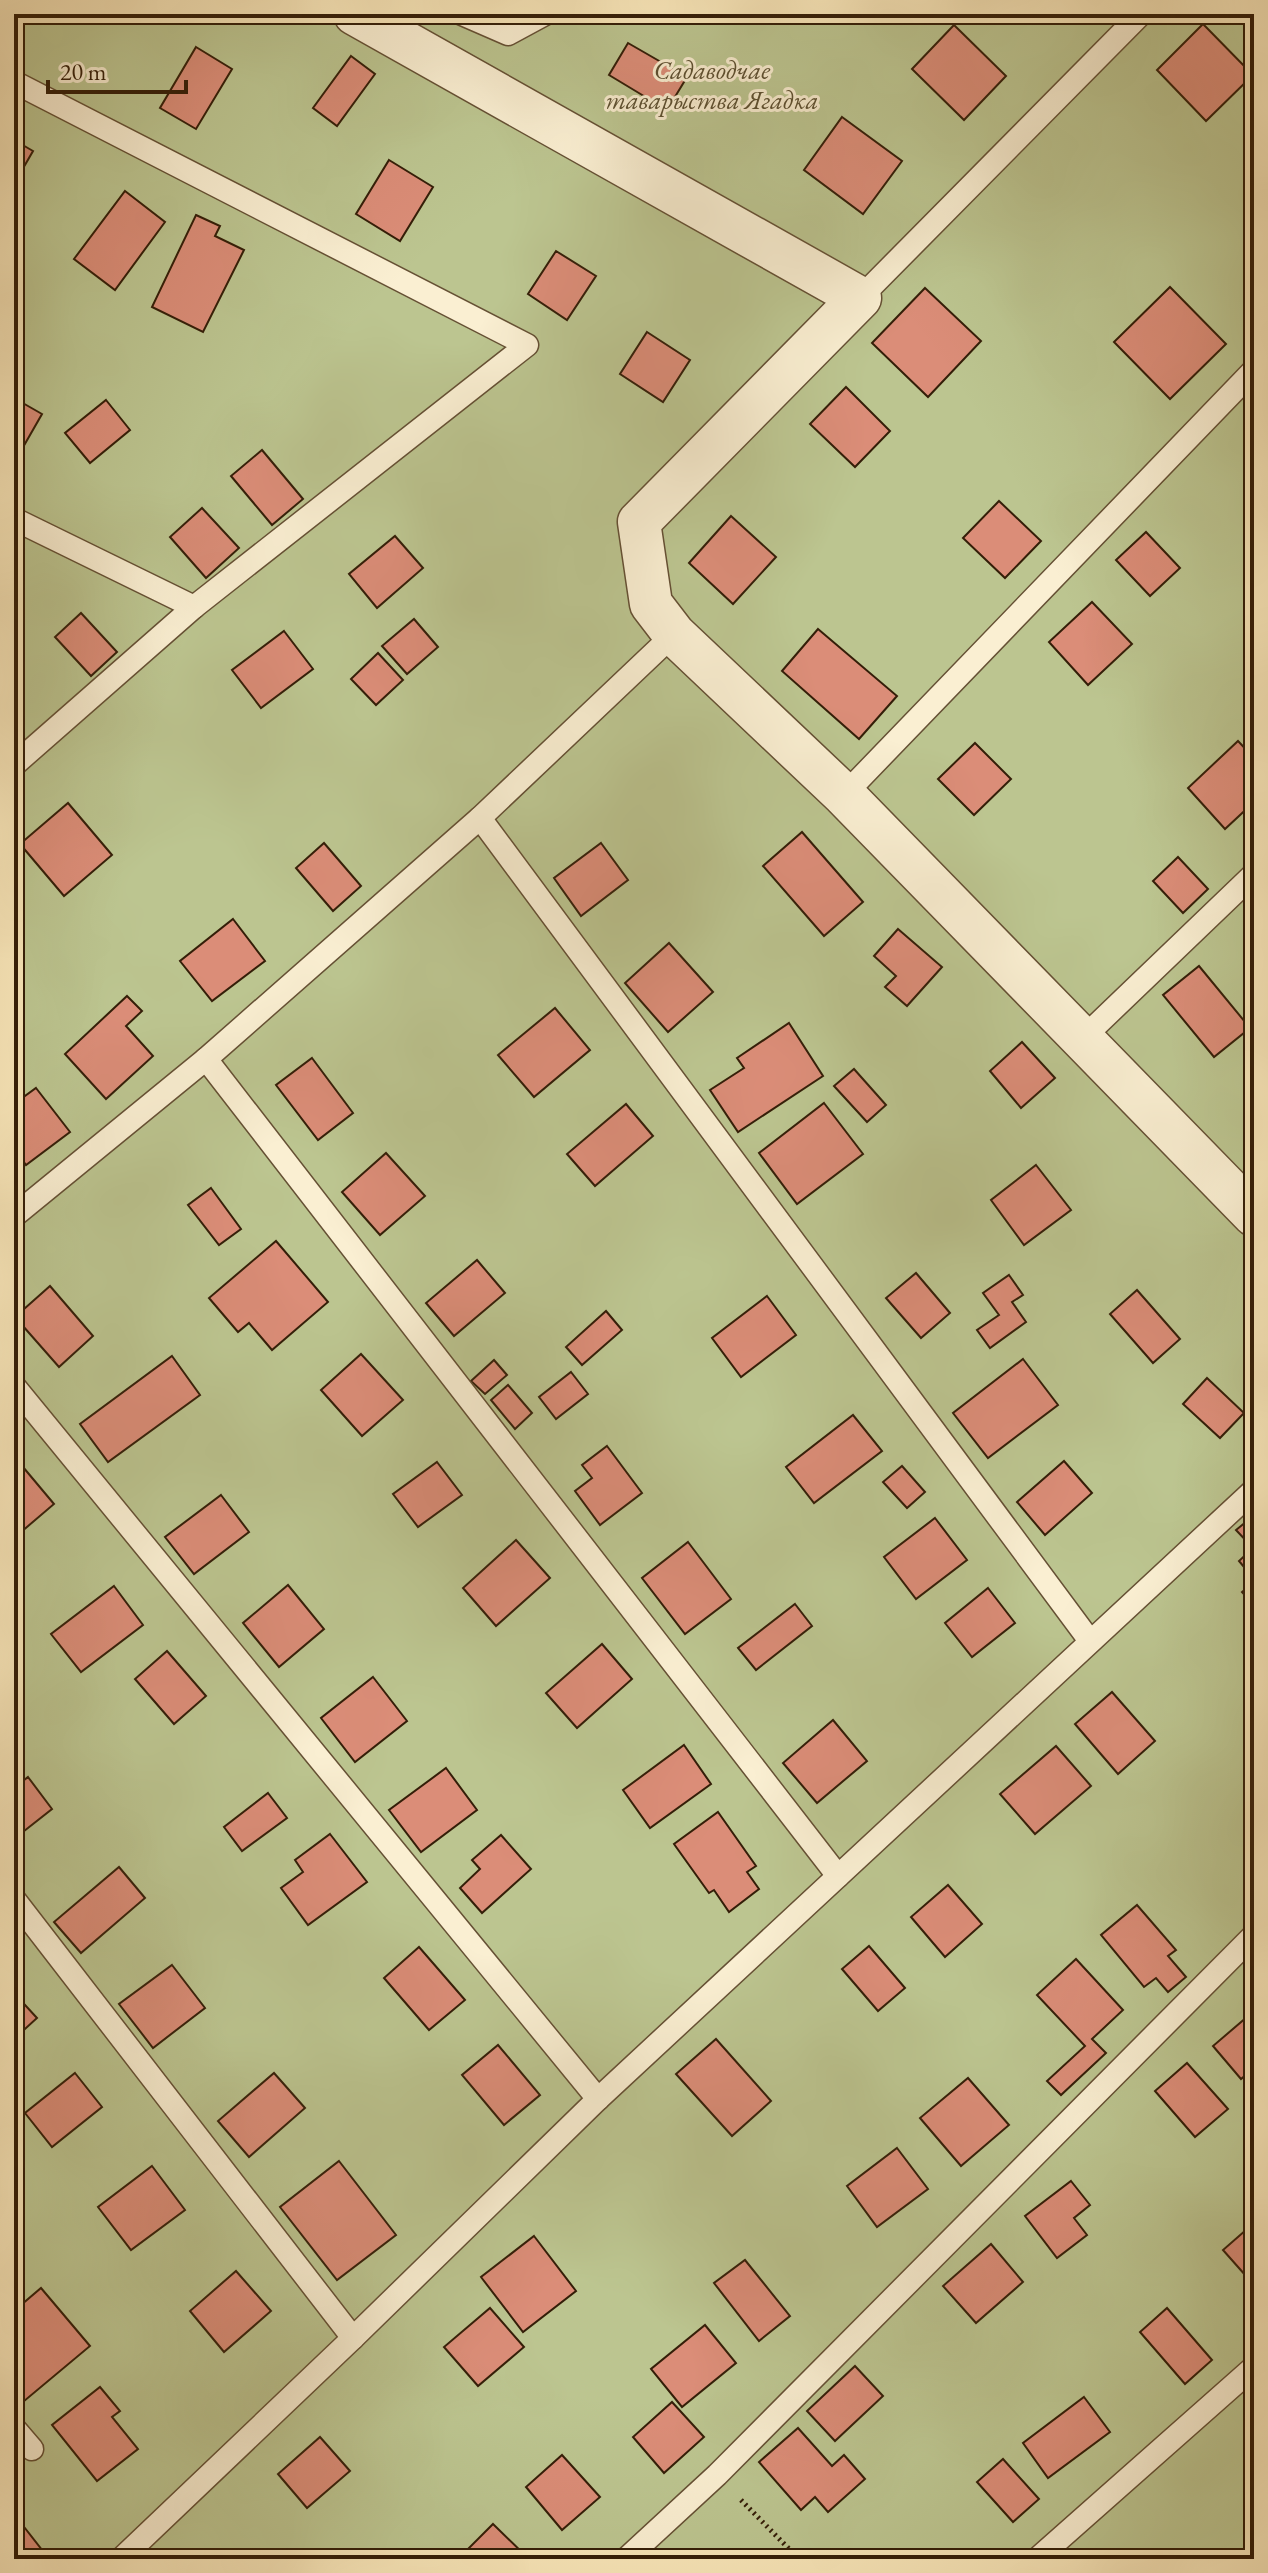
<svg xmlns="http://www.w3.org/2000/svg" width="1268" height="2573" font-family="'EB Garamond',serif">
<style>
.green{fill:#bcc590;stroke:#78724c;stroke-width:2}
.building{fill:#db8d78;stroke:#341e08;stroke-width:2}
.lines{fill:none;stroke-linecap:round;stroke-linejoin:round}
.lane-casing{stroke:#655034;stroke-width:25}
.street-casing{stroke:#655034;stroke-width:45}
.path{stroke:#341e08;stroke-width:5;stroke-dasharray:2 4;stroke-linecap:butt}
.lane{stroke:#faefd2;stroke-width:22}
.street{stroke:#faefd2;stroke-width:42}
.labels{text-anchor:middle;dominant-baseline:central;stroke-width:6;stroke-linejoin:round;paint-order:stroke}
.park-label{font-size:26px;font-style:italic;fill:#5d5031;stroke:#faefd2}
</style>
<rect width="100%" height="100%" fill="#f8e6b9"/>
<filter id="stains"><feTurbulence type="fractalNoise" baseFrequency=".0025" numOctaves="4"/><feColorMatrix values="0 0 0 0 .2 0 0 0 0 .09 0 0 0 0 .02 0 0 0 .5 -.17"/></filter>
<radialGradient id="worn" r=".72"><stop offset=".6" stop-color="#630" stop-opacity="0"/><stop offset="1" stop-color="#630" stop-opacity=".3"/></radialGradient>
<rect class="green" x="14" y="14" width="1240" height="2545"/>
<g class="building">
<polygon points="1203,24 1253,75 1206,121 1157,70"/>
<polygon points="954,25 1006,76 964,120 912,69"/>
<polygon points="628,43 687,77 667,110 609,75"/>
<polygon points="196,47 232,69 196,129 160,108"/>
<polygon points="351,56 375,74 337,126 313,108"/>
<polygon points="842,117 902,161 863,214 804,170"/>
<polygon points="14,140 33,151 14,184"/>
<polygon points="389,160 433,187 400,241 356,214"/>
<polygon points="125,191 165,222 115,290 74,259"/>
<polygon points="196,215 220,226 215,236 244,250 203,332 152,307"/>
<polygon points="556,251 596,276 567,320 528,294"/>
<polygon points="1170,287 1226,344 1170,399 1114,342"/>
<polygon points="925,288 981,341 928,397 872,343"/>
<polygon points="647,332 690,360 663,402 620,374"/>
<polygon points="846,387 890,431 855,467 810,424"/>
<polygon points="14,398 42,414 14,463"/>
<polygon points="106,400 130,430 90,463 65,433"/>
<polygon points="262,450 303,499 272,525 231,476"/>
<polygon points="999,501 1041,541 1005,578 963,538"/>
<polygon points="202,508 239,548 206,578 170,537"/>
<polygon points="731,516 776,557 733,604 689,563"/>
<polygon points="1146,532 1180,568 1150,596 1116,560"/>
<polygon points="395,536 423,568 377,608 349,574"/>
<polygon points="1092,602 1132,644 1088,685 1049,642"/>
<polygon points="81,613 117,652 91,676 55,637"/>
<polygon points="414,619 438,647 407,674 382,646"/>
<polygon points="818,629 897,696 859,739 782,671"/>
<polygon points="284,631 313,669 261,708 232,670"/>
<polygon points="378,653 403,680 376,705 351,679"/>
<polygon points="1238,741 1254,758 1254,802 1225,829 1188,788"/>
<polygon points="975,743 1011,779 974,815 938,779"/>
<polygon points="68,803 112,855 64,896 20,844"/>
<polygon points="802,832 863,902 824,936 763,866"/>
<polygon points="324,843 361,886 333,911 296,868"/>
<polygon points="601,843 628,880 581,916 554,878"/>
<polygon points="1178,857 1208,889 1183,913 1153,881"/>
<polygon points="233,919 265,961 212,1001 180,961"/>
<polygon points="898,929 942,967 907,1006 885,987 896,976 874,956"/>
<polygon points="669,943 713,992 668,1032 625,983"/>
<polygon points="1199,966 1250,1028 1214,1057 1163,995"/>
<polygon points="127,996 142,1011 126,1026 153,1056 106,1099 65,1054"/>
<polygon points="555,1008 590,1050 534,1097 498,1055"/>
<polygon points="789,1023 823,1076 738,1132 710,1090 744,1068 737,1058"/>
<polygon points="1022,1042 1055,1078 1021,1108 990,1071"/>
<polygon points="312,1058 353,1113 318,1140 276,1085"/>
<polygon points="854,1069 886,1105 867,1122 834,1086"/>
<polygon points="36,1088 70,1132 26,1165 14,1148 14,1104"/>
<polygon points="824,1103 863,1154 797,1204 759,1153"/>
<polygon points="626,1104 653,1136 595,1186 567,1154"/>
<polygon points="386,1153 425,1196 380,1235 342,1192"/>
<polygon points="1036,1165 1071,1210 1024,1245 991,1200"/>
<polygon points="211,1188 241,1229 219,1245 188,1205"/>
<polygon points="276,1241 328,1302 272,1350 249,1323 238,1332 209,1298"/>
<polygon points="477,1260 505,1293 454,1336 426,1303"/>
<polygon points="916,1273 950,1313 921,1338 886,1298"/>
<polygon points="1009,1275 1023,1295 1012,1302 1026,1322 990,1348 977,1330 999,1315 983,1293"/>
<polygon points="50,1286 93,1336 59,1367 15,1317"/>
<polygon points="1137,1290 1180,1339 1153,1363 1110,1314"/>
<polygon points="767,1296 796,1335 741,1377 712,1338"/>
<polygon points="606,1311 622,1330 582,1365 566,1347"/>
<polygon points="361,1354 403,1400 362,1436 321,1390"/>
<polygon points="172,1356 200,1395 108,1462 80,1424"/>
<polygon points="1023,1359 1058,1405 988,1458 953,1413"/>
<polygon points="494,1360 507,1375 485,1394 471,1381"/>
<polygon points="571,1372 588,1394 556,1419 539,1397"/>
<polygon points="1207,1378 1244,1413 1220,1438 1183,1404"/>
<polygon points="508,1385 532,1413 515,1429 491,1400"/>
<polygon points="853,1415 882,1451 814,1503 786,1467"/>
<polygon points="607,1446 642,1493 600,1525 575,1491 592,1478 582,1465"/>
<polygon points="1064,1461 1092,1493 1045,1535 1017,1502"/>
<polygon points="437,1462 462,1495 418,1527 393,1494"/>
<polygon points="902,1466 925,1492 907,1508 883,1482"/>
<polygon points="23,1467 54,1504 14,1538 14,1474"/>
<polygon points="221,1495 249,1532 194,1574 165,1537"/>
<polygon points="1252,1517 1254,1519 1254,1579 1239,1561 1253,1548 1236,1530"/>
<polygon points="935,1518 967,1560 916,1599 884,1557"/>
<polygon points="516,1540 550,1578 496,1626 463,1588"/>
<polygon points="688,1542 731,1599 685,1634 642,1578"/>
<polygon points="1254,1582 1254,1605 1242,1592"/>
<polygon points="288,1585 324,1629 279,1667 243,1623"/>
<polygon points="114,1586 143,1625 81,1672 51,1634"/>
<polygon points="988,1588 1015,1623 972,1657 945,1623"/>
<polygon points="795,1604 812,1626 756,1670 738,1648"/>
<polygon points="602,1644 632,1679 577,1728 546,1693"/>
<polygon points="167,1651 206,1696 174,1724 135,1679"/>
<polygon points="373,1677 407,1721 355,1762 321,1718"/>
<polygon points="1112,1692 1155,1741 1118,1774 1075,1724"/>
<polygon points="833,1720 867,1761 817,1803 783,1763"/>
<polygon points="684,1745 711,1784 650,1828 623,1790"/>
<polygon points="1056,1746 1091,1786 1035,1834 1000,1794"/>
<polygon points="446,1768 477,1810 421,1852 389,1810"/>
<polygon points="28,1777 52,1809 14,1839 14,1788"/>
<polygon points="268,1793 287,1818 242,1851 224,1827"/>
<polygon points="718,1812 756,1866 747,1872 759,1889 729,1912 714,1890 709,1893 674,1844"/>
<polygon points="330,1834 367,1882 308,1925 281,1888 303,1872 295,1860"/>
<polygon points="501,1835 531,1869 482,1913 460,1888 480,1869 472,1860"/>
<polygon points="119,1867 145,1898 81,1953 54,1922"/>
<polygon points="948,1885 982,1924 945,1957 911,1917"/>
<polygon points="1137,1905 1176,1950 1168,1956 1186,1977 1168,1992 1156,1978 1144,1987 1101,1935"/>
<polygon points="869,1946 905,1988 878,2011 842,1969"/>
<polygon points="419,1947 465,2000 429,2030 384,1978"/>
<polygon points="1076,1959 1123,2010 1092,2039 1106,2053 1061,2095 1047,2081 1085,2046 1037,1995"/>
<polygon points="172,1965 205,2008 153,2048 119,2004"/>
<polygon points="14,1993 37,2018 14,2039"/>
<polygon points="1254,2011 1254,2068 1241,2079 1213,2046"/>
<polygon points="716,2039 771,2101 732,2136 676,2074"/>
<polygon points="498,2045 540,2095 504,2125 462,2075"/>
<polygon points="1187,2063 1228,2109 1195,2137 1155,2091"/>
<polygon points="75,2073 102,2107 52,2147 25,2113"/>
<polygon points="274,2073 305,2108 249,2157 218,2121"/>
<polygon points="968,2078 1009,2125 961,2166 920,2118"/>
<polygon points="897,2148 928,2189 877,2227 847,2186"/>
<polygon points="339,2161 396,2235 337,2280 280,2207"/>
<polygon points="152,2166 185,2210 131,2250 98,2207"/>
<polygon points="1071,2181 1090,2205 1074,2218 1087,2235 1057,2258 1025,2216"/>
<polygon points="1254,2223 1254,2285 1223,2250"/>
<polygon points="534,2236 576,2291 523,2332 481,2277"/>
<polygon points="991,2244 1023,2282 976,2323 943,2286"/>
<polygon points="745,2260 790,2316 759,2341 714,2283"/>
<polygon points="236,2271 271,2311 224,2352 190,2311"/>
<polygon points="41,2288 90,2346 17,2407 14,2404 14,2311"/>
<polygon points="490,2308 524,2347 478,2386 444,2347"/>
<polygon points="1167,2308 1212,2360 1185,2384 1140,2332"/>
<polygon points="705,2325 736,2363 682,2407 651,2369"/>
<polygon points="855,2366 883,2396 835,2441 807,2411"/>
<polygon points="100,2387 120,2411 112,2417 138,2449 97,2481 52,2425"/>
<polygon points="1084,2397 1110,2432 1048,2478 1023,2443"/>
<polygon points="672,2402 704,2437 664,2473 633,2437"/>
<polygon points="798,2428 832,2466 844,2455 865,2479 828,2512 815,2497 801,2510 759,2462"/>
<polygon points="320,2437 350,2471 307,2508 278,2474"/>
<polygon points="562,2455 600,2497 562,2530 526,2487"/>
<polygon points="1003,2459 1039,2499 1013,2522 977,2482"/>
<polygon points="21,2523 46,2555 41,2559 14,2559 14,2528"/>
<polygon points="493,2524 529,2559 474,2559 466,2551"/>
</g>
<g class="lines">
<defs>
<g id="lane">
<polyline points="462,14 508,34 545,14"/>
<polyline points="14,82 527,345 194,607 14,765"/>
<polyline points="860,298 1141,14"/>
<polyline points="14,519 194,607"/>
<polyline points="844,795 1254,370"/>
<polyline points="480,818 1090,1641"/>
<polyline points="1083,1038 1254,874"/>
<polyline points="206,1059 838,1876"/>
<polyline points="14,1216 206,1059 480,818 674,634"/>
<polyline points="14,1386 598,2099"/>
<polyline points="14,1899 353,2338"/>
<polyline points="14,2428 32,2449"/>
<polyline points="121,2559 353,2338 598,2099 1254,1490"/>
<polyline points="626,2559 717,2475 1254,1935"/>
<polyline points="1037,2559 1254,2367"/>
</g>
<polyline id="street" points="355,14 860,298 639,522 651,604 674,634 844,795 1254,1215"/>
</defs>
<use href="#lane" class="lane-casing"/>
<use href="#street" class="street-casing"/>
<polyline class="path" points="741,2500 799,2559"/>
<use href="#lane" class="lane"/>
<use href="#street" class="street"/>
</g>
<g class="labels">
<g class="park-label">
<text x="712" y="70">Садаводчае<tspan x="712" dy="30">таварыства Ягадка</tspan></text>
</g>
</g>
<rect width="1268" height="2573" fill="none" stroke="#f8e6b9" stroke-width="48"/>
<rect x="16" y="16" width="1236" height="2541" fill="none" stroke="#341e08" stroke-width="4"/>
<rect x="24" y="24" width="1220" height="2525" fill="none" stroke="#341e08" stroke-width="2"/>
<path d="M48 80v12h138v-12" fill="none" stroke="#341e08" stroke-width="4"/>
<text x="60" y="80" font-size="24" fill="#341e08" stroke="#faefd2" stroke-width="6" paint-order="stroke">20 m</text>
<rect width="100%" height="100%" filter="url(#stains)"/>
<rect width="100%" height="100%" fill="url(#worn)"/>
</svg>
